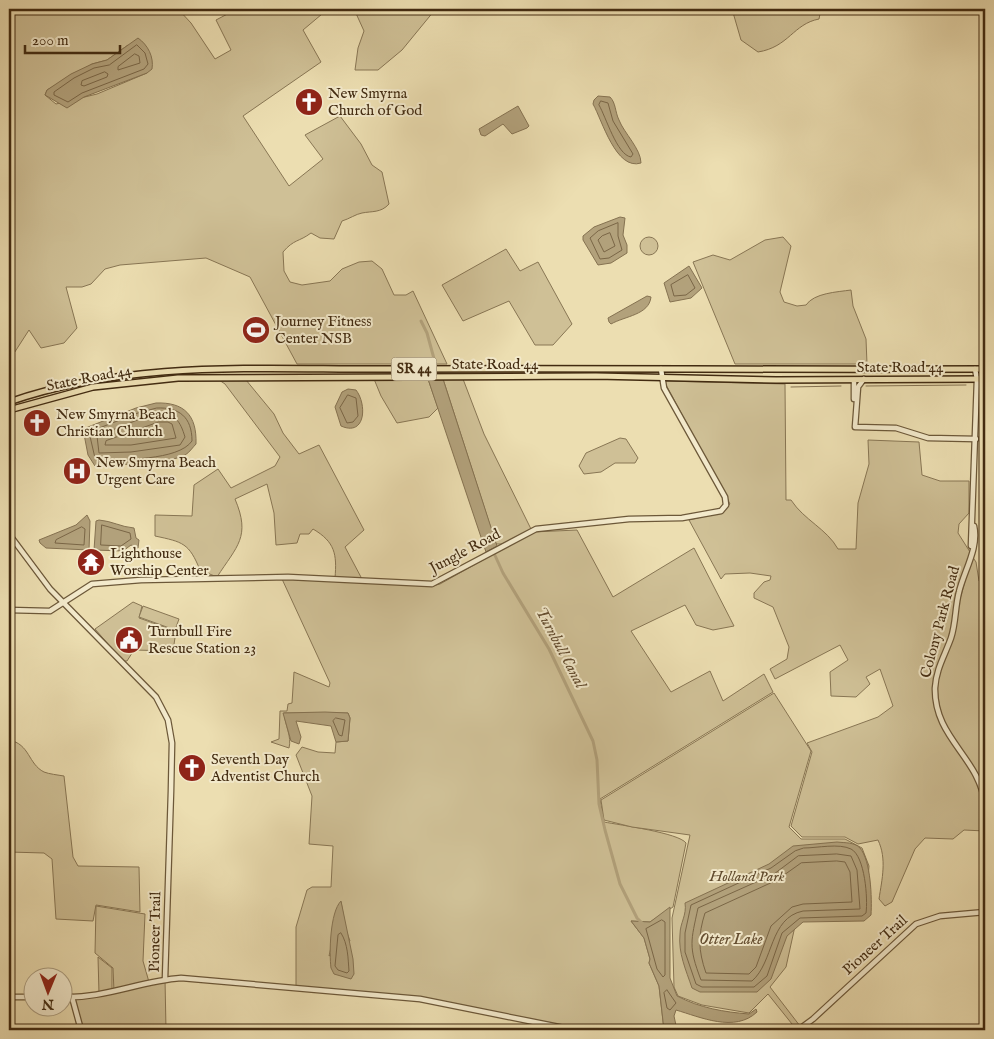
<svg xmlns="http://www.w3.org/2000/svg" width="994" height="1039" font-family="'IM FELL English',serif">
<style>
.green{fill:#cfc096;stroke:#887654;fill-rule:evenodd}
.water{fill:#b2a17b;stroke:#857251}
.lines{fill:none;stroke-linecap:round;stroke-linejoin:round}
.shore{stroke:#7a6646;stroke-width:1}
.stream{stroke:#857251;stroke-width:1}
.canal{stroke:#b2a17b;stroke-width:3}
.tertiary-casing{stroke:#6c5839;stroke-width:7}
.primary-casing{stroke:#422b11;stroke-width:8}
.tertiary{stroke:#f3eacc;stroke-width:4.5}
.primary{stroke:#ecdeb1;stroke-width:5}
.labels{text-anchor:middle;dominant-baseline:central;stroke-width:4;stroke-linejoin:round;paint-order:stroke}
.shield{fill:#f3eacc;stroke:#776449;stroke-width:1}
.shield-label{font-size:14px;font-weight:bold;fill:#422b11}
.poi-label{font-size:15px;fill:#422b11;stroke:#f3eacc;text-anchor:start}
.street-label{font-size:15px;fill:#422b11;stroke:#f3eacc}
.park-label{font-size:15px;font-style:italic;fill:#5e492c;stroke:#f3eacc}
.water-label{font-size:16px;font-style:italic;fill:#644e31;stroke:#f3eacc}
</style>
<rect width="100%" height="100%" fill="#ecdeb1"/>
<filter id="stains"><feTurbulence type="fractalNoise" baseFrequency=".004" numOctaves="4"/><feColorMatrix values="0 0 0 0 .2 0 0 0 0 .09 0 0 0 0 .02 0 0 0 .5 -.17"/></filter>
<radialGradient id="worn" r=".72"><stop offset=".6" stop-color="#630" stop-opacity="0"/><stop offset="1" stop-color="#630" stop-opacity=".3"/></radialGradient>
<g class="green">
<path d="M9 9H178L191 23 215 59 231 50 216 20 237 9H328L303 30 321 62 243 116 289 186 323 159 305 135 340 116 361 144 372 165 382 172 389 204C381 213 372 211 362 213 356 214 349 219 342 221L334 239 320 238 311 233C299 242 294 239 283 252L284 271 290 282 302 285 330 281 342 269 359 262 372 261 382 269 394 295H406L413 291 447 364H297L250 277 206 258 120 265 105 269 91 284 82 287H66L77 328 64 343 41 348 29 330 9 361ZM128 45 147 73 97 94 56 104 45 95 47 90 92 64 107 60Z"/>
<polygon points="354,9 434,9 434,11 402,50 378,70 355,70 358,48 364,31"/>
<path d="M732 9H821L819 19C793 24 789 47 758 52L741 40Z"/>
<path d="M783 237 791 246 780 292 784 302 797 306 806 305C814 293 837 292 851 290L853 306 866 339 867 364H735L693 262 713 255 730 260 765 240Z"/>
<circle cx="649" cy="246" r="9"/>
<polygon points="506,249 520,271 538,262 572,324 553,345 535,345 509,301 463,321 442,285"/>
<polygon points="374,379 428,379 438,408 429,417 397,423 381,396"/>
<polygon points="443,379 463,379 484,434 531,529 502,544 496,544"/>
<path d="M219 380H246L274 414 283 433 299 454 319 445 364 530 345 547 362 579 335 578C337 554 335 542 313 529L309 534H300L297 543 276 545 274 513 267 484 235 499C251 537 237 546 217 577L200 570C189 543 183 542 155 536V515L192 516 194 485 218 469 231 488 275 466 280 457 225 384Z"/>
<path d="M664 381 785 384 786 500H791C804 520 827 529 838 549H856L858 503 869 464 868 440 919 442 922 475 940 481H969V513L959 524 958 533 970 552C964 577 959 602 952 626 943 660 925 681 938 718 946 743 970 758 978 782 984 798 984 815 985 831L964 830 953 839 925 838 915 849 892 902 885 906 879 899C882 879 887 859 878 840L858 844 845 837H802L791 826 812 752 807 743 878 717 893 706 880 669 866 677 870 684 856 697 831 696 830 672 848 660 840 645 775 679 770 669 787 659 789 647 773 607 754 598V593L764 582 770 580 771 576 750 573 725 574 721 579 689 520 718 513 730 504Z"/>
<polygon points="620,438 626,439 638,458 635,463 615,463 601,472 584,474 579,466 586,453"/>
<path d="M577 530 613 597 694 548 734 626 713 630 696 625 685 605 631 631 671 692 710 671 723 701 764 674 773 692 600 799 604 822C620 825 679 833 686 843L673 907 650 922 631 921 644 938 650 959 649 963 659 986 664 1030H584L420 998 296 987V927L307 890 312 887H331L333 846 309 844 312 796 296 755 302 747 318 752 335 753 336 742 348 741 350 718 348 713H284C285 725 292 737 289 748L271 742 279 739 280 711H287L288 704 292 703 294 672 329 687 330 683 282 579 432 586 440 584 533 532ZM341 902 346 930 350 941 329 956Z"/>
<path d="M972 556 976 562 979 581 985 582V794C981 774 971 763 959 748 944 728 937 707 937 682Z"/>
<polygon points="133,602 142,606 139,618 176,631 173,651 134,650 127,661 123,661 95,629"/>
<polygon points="143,606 179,619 175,630 139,617"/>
<polygon points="774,693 811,751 789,827 801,839 845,839 862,848 869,866 865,915 797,917 786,967 770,987 800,1026 796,1029 768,994 749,1013 702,1005 678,996 674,987 672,918 690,835 632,827 604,820 601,800"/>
<path d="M9 740C30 744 28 764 44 772 49 774 58 775 64 776L73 857 78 866 139 867 140 912 96 905 93 921 56 919 52 859 44 853 9 852Z"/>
<polygon points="96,906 145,914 143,961 149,982 165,979 166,1030 81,1030 72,997 114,992 113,968 95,953"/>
<polygon points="98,957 112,968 112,990 99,994"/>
</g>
<g class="water">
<path d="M138 38C148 45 154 57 152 69L147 73 84 97 67 108 45 95 47 90 71 74 92 64 107 60Z"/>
<path d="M598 96 610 97C616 103 615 112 619 120 624 133 641 149 641 163 616 171 602 120 593 104L594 100Z"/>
<polygon points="518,106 529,126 527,128 512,134 503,124 485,136 481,135 479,129"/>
<polygon points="620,217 625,218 623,235 627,245 627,253 611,263 598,265 583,240 583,236 594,227"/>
<polygon points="689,266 702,288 691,298 670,302 664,283"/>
<path d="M647 296 651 297C649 315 625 316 611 324L609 322 608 318Z"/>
<polygon points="428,379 443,379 497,546 486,552"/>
<path d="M348 389 356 390C367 404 366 437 341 426L335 407 342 392Z"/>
<path d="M156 403C184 402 197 415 196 444 193 447 189 453 185 455 172 463 114 465 95 466L88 455 83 429 136 408Z"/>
<polygon points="87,515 90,521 89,550 46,548 40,543 39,540 76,525"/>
<path d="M99 520C112 521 121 527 134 528L136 538 139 540 138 548 131 545 123 551 94 550 96 521Z"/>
<polygon points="325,712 348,713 350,718 348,741 336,742 331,726 296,721 301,737 299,744 291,741 283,713"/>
<path d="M837 842C845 843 854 842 860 848 871 861 872 898 871 915L864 921 803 922 787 936 771 979 757 992H700L692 988C686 970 678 953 680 934 680 923 687 915 685 903L769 864 793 846Z"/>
<path d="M341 901 353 959 354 974 351 979 334 974 331 968C329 953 330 912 341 901Z"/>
<path d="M670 907V978L677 996C700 1008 724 1012 749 1014L756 1009 757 1012C735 1033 700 1017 676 1010L674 1016 677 1030H664L659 986 649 963 650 959 644 938 631 921 650 922Z"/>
</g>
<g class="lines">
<g class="shore">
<polygon points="137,45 145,53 148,64 144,69 82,93 68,102 54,95 54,92 74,78 94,68 109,65"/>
<polygon points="135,54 139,56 140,63 118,70 118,67"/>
<polygon points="105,72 108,74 107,77 84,86 81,85 82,81"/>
<path d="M601 101 608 103 613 121 633 154 631 157C617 155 606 117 599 105Z"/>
<polygon points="618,223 618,236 622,250 609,258 600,259 590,238 598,231"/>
<polygon points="610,233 615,246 604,252 598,240 602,236"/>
<polygon points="688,275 695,288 686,295 674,296 671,285"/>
<polygon points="348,395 356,398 358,416 353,422 347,423 340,408"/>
<path d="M157 408C179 407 192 417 192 441 178 461 122 459 98 461L95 458 89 432 138 413Z"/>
<path d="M158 414C176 414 180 421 185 437L180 445 131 452 99 453 97 436 140 419Z"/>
<polygon points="159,422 168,422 172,424 176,438 131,445 105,445 106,441"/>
<polygon points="102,525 130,533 131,539 121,546 101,545"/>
<polygon points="82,527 85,529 84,545 55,543 56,540"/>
<polygon points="336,718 345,720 342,736 339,735 333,721"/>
<path d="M804 848C817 848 839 843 851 849 865 856 868 899 866 913L862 916 800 918 782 933 767 976 754 987H702L696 984 685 952V933L691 905 771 868 795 851Z"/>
<path d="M837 854 851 856 857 870 860 909 803 911C769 918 774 962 752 981L701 980C688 946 691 941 698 908L774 874 798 856Z"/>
<path d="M837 861 845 862 850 872 852 902 803 904 792 907 771 926 756 967 749 974 706 973C698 950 698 935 705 913L777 880 801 863Z"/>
<polygon points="662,920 665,922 665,975 663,977 657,969 646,929"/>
<path d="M341 933C348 944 348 958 349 971L347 973 338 970 335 966 338 935Z"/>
<polygon points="667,990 676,1003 670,1010 667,1008 664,993"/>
</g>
<g class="stream">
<polyline points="866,386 966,385"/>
<polyline points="791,387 841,386"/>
</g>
<g class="canal">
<polyline points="421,321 427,333 436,366"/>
<polyline points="493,551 503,573 549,649 593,741 597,760 599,804 605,830 620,884 637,918 643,924"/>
</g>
<defs>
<g id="tertiary">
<polyline points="864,379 858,387 855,427 896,428 928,438 976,439"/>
<polyline points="854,380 854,399"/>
<path d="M974 526C979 548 964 571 959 592 955 607 956 623 951 638 945 655 936 669 935 688 934 739 980 757 985 805"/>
<polyline points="9,534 50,589 156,697 168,720 172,743 171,791 165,979"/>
<polyline points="971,546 977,379 975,369"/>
<polyline points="9,610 50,611 92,584 141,580 288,577 432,584 536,529 629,519 682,518 721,511 726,505 725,497 664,388 661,369"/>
<polyline points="9,997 32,997"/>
<path d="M62 997C103 999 140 981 181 978L420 999 574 1030"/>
<polyline points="72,997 81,1030"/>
<polyline points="798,1030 813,1019 916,924 940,916 985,912"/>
</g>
<g id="primary">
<path d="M9 402C133 359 265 370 394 369 591 368 788 370 985 369"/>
<polyline points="9,410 93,387 178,378 596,376 776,380 985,379"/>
</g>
</defs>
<use href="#tertiary" class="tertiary-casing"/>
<use href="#primary" class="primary-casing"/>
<use href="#tertiary" class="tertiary"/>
<use href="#primary" class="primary"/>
</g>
<defs>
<symbol id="church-disc" viewBox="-11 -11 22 22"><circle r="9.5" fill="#8f2418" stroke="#f3eacc"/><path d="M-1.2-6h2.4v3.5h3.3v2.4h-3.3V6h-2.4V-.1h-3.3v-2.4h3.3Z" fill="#fff"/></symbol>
<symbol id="stadium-disc" viewBox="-11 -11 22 22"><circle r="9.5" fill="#8f2418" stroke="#f3eacc"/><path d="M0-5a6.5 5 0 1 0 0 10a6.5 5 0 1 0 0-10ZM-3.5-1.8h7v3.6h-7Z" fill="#fff"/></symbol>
<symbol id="hospital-disc" viewBox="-11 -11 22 22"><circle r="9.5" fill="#8f2418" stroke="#f3eacc"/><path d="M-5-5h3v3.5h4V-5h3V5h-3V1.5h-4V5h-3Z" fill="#fff"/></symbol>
<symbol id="temple-disc" viewBox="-11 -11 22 22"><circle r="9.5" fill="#8f2418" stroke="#f3eacc"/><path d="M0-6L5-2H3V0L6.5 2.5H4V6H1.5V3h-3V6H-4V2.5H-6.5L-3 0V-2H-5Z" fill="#fff"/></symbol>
<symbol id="civic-disc" viewBox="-11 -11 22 22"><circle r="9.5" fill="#8f2418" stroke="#f3eacc"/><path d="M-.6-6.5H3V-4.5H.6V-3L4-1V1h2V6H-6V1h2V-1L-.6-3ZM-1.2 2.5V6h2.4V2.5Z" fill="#fff"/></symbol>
</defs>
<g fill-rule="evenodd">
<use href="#church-disc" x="293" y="86" width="32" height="32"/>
<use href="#stadium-disc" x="240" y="314" width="32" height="32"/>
<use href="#church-disc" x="21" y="407" width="32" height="32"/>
<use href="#hospital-disc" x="61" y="455" width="32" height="32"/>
<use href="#temple-disc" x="75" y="546" width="32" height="32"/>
<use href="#civic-disc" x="113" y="624" width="32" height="32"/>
<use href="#church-disc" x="176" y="752" width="32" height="32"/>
</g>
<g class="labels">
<rect class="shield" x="391.5" y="357.5" width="45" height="23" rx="4"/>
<g class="shield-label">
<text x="414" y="369">SR 44</text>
</g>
<g class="poi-label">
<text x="328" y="93">New Smyrna<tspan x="328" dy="17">Church of God</tspan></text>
<text x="275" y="321">Journey Fitness<tspan x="275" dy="17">Center NSB</tspan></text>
<text x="56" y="414">New Smyrna Beach<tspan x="56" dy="17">Christian Church</tspan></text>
<text x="96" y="462">New Smyrna Beach<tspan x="96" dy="17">Urgent Care</tspan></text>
<text x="110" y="553">Lighthouse<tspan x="110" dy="17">Worship Center</tspan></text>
<text x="148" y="631">Turnbull Fire<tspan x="148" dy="17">Rescue Station 23</tspan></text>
<text x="211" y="759">Seventh Day<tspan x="211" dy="17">Adventist Church</tspan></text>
</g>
<g class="street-label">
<text x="495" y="364">State Road 44</text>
<text x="900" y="367">State Road 44</text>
<text transform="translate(89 378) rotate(-11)">State Road 44</text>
<text transform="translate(465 551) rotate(-28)">Jungle Road</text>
<text transform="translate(940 622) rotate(-75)">Colony Park Road</text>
<text transform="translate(155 932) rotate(-89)">Pioneer Trail</text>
<text transform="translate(875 945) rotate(-42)">Pioneer Trail</text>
</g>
<g class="park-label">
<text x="747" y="876">Holland Park</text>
</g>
<g class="water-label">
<text transform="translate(560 648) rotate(62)">Turnbull Canal</text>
<text x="731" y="940">Otter Lake</text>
</g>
</g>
<rect width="994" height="1039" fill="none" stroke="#ecdeb1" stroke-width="30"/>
<rect x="10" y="10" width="974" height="1019" fill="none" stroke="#422b11" stroke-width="2.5"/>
<rect x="15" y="15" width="964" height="1009" fill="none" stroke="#422b11"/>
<g transform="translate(48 992) rotate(181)"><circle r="24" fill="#f3eacc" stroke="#ac9e81"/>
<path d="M0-4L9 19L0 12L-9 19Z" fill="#8f2418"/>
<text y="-8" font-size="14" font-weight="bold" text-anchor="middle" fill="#422b11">N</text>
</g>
<path d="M25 45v8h95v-8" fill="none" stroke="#422b11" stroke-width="2.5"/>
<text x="32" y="45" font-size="15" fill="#422b11" stroke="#f3eacc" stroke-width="4" paint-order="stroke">200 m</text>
<rect width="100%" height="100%" filter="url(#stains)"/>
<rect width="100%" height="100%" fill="url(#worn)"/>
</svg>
